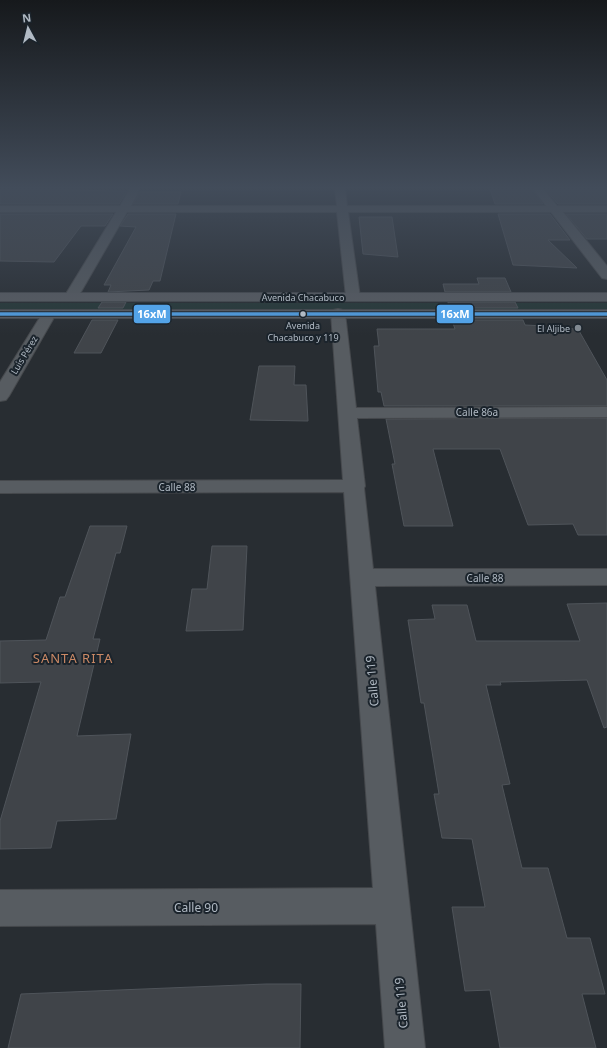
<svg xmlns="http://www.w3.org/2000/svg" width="607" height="1048" font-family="'Noto Sans',sans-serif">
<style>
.green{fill:#263838}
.building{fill:#404449;stroke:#4f545a}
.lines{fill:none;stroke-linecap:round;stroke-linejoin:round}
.minor-casing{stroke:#46494d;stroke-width:2}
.primary-casing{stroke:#454a4f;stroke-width:2}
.minor{fill:#575c61;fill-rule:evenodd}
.primary{fill:#595d63;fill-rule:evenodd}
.bus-1-casing{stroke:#1b242c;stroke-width:5.5}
.bus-1{stroke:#53a3e8;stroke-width:3.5}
.bus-dot{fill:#b1bac4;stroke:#1b242c;stroke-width:1.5}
.poi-dot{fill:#818991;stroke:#1b242c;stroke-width:1.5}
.labels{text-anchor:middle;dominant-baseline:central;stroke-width:4;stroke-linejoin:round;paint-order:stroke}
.far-street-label{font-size:9px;fill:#b1bac4;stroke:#1b242c}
.bus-label{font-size:9px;fill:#b1bac4;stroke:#1b242c}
.far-poi-label{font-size:9px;fill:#b1bac4;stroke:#1b242c;text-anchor:end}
.street-label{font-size:10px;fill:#b1bac4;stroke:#1b242c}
.near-street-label{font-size:12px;fill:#b1bac4;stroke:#1b242c}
.near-neighbourhood-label{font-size:13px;letter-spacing:1px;fill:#cb8965;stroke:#1b242c}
.line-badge{stroke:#1b242c;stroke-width:1.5}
.badge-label{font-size:11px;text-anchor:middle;font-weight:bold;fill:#fff}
</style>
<rect width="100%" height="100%" fill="#282d32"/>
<rect class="green" x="0" y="303" width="607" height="7"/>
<g class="building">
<polygon points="0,189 66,189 65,190 127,191 119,204 0,204"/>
<polygon points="490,189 532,189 543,204 495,204"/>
<polygon points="545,189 607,189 607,204 558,204"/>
<polygon points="140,192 181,192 178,204 133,204"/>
<polygon points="0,214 113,214 105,226 81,226 54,262 0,261"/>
<polygon points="128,214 176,214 160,281 153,281 149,290 108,292 111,285 104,285 136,227 120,226"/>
<polygon points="498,214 550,214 570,240 548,240 577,268 513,265"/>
<polygon points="566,214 607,214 607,239 587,239"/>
<polygon points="359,217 392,217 398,257 363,254"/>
<polygon points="477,278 505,278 511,292 445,292 443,284 479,284"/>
<polygon points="102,302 126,302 123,308 98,308"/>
<polygon points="448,302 515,302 518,308 449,308"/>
<polygon points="92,320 118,320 101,353 74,353"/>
<polygon points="452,320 523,320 525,325 544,326 545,328 578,329 607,380 607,406 384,406 381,392 378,392 374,346 379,346 377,329 455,329"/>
<polygon points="259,366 295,366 294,385 306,385 308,421 250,420"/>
<polygon points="607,418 607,535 578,535 573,524 528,525 500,449 433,449 453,526 404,526 392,464 395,464 386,419"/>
<polygon points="90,526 127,526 120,553 116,553 93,639 100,639 77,736 131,734 116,819 57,821 51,848 0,849 0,821 41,682 0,683 0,641 46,640 60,597 65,597"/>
<polygon points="212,546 247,546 243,630 186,631 192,589 207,589"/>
<polygon points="607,603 607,727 604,728 587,680 500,682 501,685 486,685 510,784 502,785 522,868 548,868 567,938 590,938 605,994 582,994 596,1048 500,1048 490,990 465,991 452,907 485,907 472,839 442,838 434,794 439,794 424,703 421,703 408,620 435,619 432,605 467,605 476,641 580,641 567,604"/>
<polygon points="266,984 301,984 300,1048 8,1048 21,994"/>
</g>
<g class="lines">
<defs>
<g id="minor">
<polygon points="130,189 140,189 131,206 337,206 335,189 345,189 347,206 546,206 533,189 543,189 557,206 607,206 607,212 563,212 607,266 607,279 602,278 551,212 348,212 360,297 358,300 353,301 348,300 346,297 337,212 127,212 78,297 76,300 71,301 66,300 64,297 116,212 0,212 0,206 120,206"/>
<polygon points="338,309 343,310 345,313 356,408 607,407 607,417 357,418 365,486 364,488 373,569 607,569 607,585 375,586 425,1048 385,1048 376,924 0,926 0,890 373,888 344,492 0,493 0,481 343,480 331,313 333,310"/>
<polygon points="49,310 54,311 56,314 9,396 6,400 0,401 0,382 42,314 44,311"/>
</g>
<g id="primary">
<rect x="0" y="293" width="607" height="8"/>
<rect x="0" y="310" width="607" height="8"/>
</g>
</defs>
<use href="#minor" class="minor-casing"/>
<use href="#primary" class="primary-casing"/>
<use href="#minor" class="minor"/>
<use href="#primary" class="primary"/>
<defs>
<polyline id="bus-1" points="0,314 607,314"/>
</defs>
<use href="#bus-1" class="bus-1-casing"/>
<use href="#bus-1" class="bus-1"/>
</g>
<linearGradient id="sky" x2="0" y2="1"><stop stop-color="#16191c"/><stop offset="0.56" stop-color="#424c5a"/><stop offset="1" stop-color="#424c5a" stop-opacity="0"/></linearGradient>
<rect width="607" height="335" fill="url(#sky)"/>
<circle class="bus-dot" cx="303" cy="314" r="3.5"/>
<circle class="poi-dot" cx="578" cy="328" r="4"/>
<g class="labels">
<g class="far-street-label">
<text x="303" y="297">Avenida Chacabuco</text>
<text transform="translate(24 355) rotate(-59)">Luis Pérez</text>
</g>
<g class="bus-label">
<text x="303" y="325">Avenida<tspan x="303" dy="12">Chacabuco y 119</tspan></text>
</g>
<g class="far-poi-label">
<text x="570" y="328">El Aljibe</text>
</g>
<g class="street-label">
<text x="477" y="412">Calle 86a</text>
<text x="177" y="487">Calle 88</text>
<text x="485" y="578">Calle 88</text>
</g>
<g class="near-street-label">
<text transform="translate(372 681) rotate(-95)">Calle 119</text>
<text x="196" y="907">Calle 90</text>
<text transform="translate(401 1003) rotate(-95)">Calle 119</text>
</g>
<g class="near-neighbourhood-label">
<text x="73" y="658">SANTA RITA</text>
</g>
</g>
<g class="line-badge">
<rect x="133" y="304" width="38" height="20" rx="4" fill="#53a3e8"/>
<rect x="436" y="304" width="38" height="20" rx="4" fill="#53a3e8"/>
</g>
<g class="badge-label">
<text x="152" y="318">16xM</text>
<text x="455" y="318">16xM</text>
</g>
<g transform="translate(28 28) rotate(353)" stroke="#1b242c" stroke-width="3" paint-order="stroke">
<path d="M0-3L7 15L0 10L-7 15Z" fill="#b1bac4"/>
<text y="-6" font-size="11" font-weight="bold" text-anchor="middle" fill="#b1bac4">N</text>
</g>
</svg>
